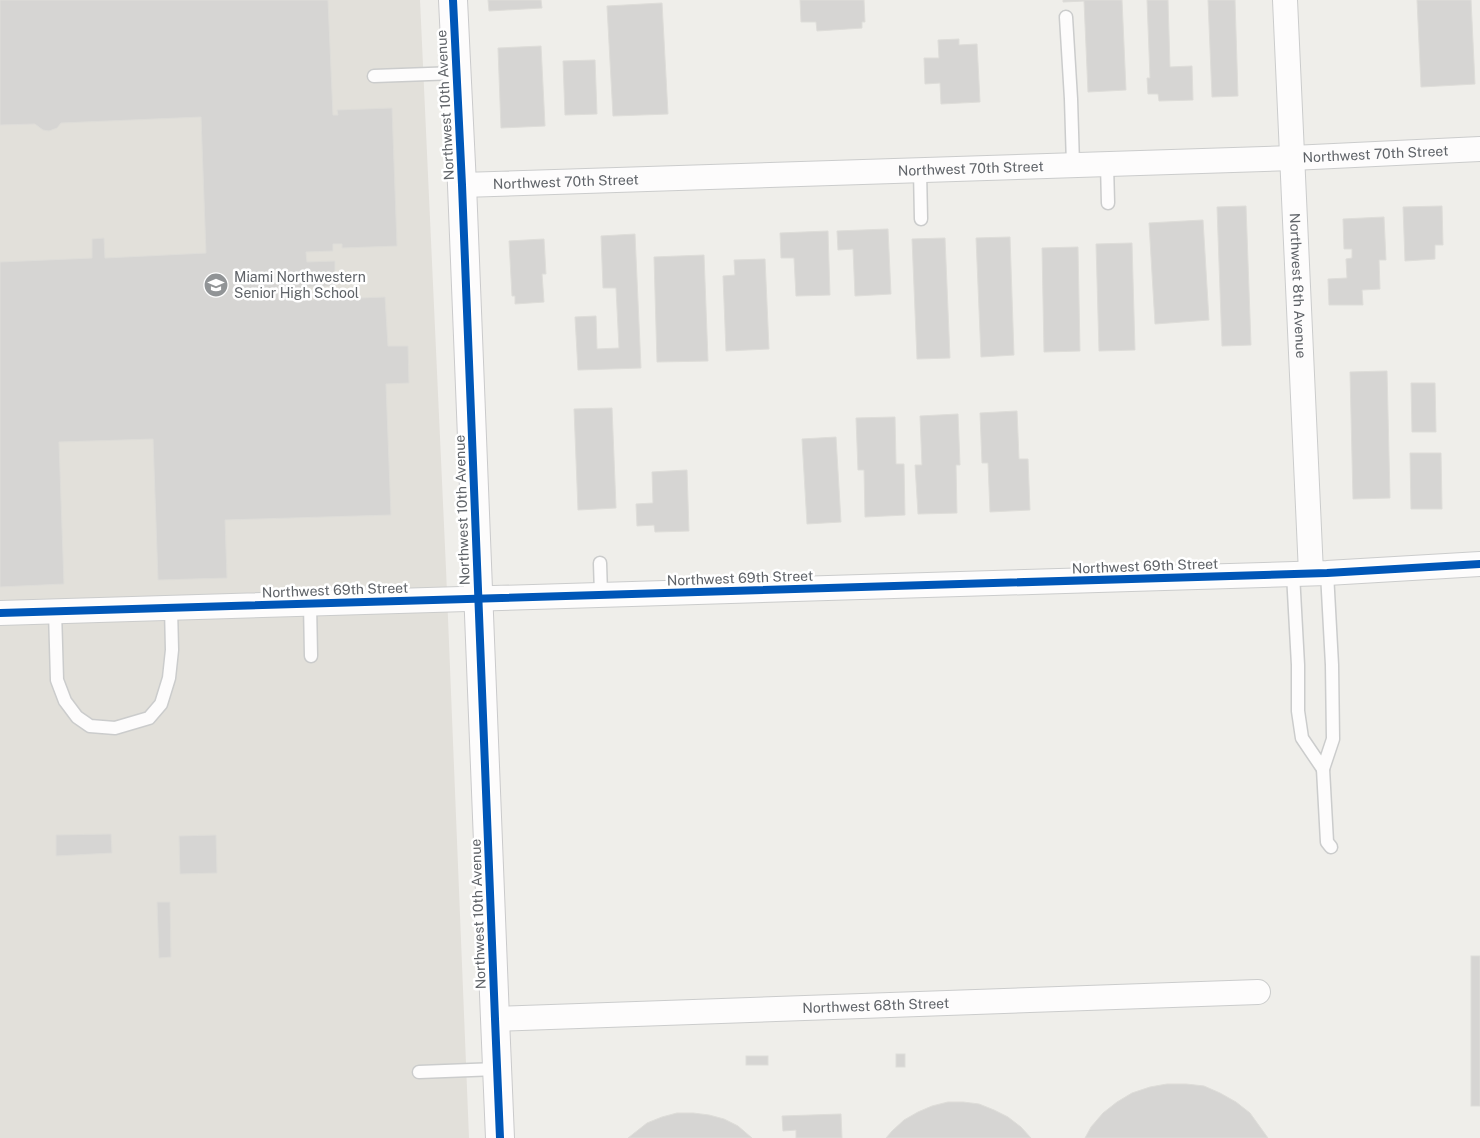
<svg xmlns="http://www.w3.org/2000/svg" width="1480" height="1138" font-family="'Public Sans',sans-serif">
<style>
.education{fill:#e2e0da}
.building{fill:#d6d5d3;stroke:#deddd9}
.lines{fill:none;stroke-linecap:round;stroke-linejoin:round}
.lane-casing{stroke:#cbcccc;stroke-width:15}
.street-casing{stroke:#cbcccc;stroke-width:26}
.secondary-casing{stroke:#cacacb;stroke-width:30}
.lane{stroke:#fdfcfc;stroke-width:12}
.street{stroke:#fdfcfc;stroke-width:24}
.secondary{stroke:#fdfcfc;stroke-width:28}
.cycleway-casing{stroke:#fff;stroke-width:11}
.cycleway{stroke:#0057b8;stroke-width:8}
.labels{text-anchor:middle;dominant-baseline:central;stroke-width:5;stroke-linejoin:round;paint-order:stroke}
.street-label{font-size:14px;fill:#5f6368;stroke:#fff}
.poi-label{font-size:14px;fill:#5f6368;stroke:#fff;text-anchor:start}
</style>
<rect width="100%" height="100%" fill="#efeeea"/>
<polygon class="education" points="0,0 420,0 446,569 469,1138 0,1138"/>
<g class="building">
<polygon points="0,0 328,0 333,115 338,115 337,110 392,108 397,246 342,248 342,244 333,244 333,251 306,252 307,262 335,261 335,286 308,287 308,300 385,297 388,346 408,346 409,383 386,384 391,515 225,520 227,578 158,580 153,439 59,442 64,584 0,587 0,262 92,258 92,239 104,238 105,258 206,253 201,117 61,123 57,128 49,131 43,130 35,124 0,125"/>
<polygon points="488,0 541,0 542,8 489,11"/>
<polygon points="800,0 864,0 865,22 862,22 862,28 817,31 816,22 801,22"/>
<polygon points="1063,0 1122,0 1126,90 1088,92 1084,1 1063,2"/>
<polygon points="1147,0 1168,0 1170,67 1192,66 1193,100 1159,101 1158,94 1148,94 1147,78 1150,78"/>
<polygon points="1208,0 1235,0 1238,96 1212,97"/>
<polygon points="1417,0 1471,0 1475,84 1421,87"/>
<polygon points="662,3 668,114 613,116 607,6"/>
<polygon points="959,39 959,45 977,44 980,102 941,104 940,83 925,84 924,58 939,58 938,40"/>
<polygon points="541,46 545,126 501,128 498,48"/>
<polygon points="595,60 597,114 565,115 563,61"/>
<polygon points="1246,206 1251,345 1222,346 1217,207"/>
<polygon points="1442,206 1443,245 1435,245 1435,259 1405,261 1403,207"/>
<polygon points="1384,217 1386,260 1379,260 1380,289 1362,290 1363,305 1329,305 1328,279 1347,278 1346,259 1352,258 1352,249 1344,249 1343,219"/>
<polygon points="1203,220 1209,320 1155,324 1149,223"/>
<polygon points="888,229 891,294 855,296 853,249 838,250 837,231"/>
<polygon points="828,231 830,295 796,296 794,258 781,258 780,233"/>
<polygon points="635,234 641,368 578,370 575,317 596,316 597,349 619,348 616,288 603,288 601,236"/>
<polygon points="1010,237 1014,355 981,357 976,238"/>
<polygon points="945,238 950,358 917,359 912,239"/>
<polygon points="544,239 546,274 542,274 544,302 515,304 515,296 512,296 509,241"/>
<polygon points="1132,243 1135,350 1099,351 1096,244"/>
<polygon points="1078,247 1080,351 1044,352 1042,248"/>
<polygon points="704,255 708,361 657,362 654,257"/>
<polygon points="765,259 769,349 726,351 723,276 735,275 734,260"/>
<polygon points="1387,371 1390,498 1353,499 1350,372"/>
<polygon points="1411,383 1435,383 1436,432 1412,432"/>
<polygon points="612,408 616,508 578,510 574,409"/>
<polygon points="1017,411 1019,459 1028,459 1030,510 990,512 988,463 982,463 980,413"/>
<polygon points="958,414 960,465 956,465 957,513 918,514 915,465 922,465 920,416"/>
<polygon points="895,417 896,464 904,464 905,515 865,517 864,470 858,470 856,418"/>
<polygon points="836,437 841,522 807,524 802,439"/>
<polygon points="1410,453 1441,453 1442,509 1411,509"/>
<polygon points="687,470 689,531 655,532 654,525 637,526 636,504 653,503 652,472"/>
<polygon points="111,834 112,853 56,856 56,835"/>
<polygon points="216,835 217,873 180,874 179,836"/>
<polygon points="157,902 170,902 171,957 159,958"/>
<rect x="1471" y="956" width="9" height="150"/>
<rect x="896" y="1054" width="9" height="13"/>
<rect x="746" y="1056" width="22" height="9"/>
<polygon points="1167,1084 1186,1084 1204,1086 1220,1093 1236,1102 1250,1113 1268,1138 1085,1138 1091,1127 1103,1113 1117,1102 1132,1093 1150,1087"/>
<polygon points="948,1102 963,1102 979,1104 994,1110 1008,1117 1021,1127 1031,1138 886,1138 892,1131 904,1120 918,1112 932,1106"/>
<polygon points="677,1113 693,1113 709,1115 724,1119 738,1126 752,1138 628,1138 647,1123 662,1117"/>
<polygon points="841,1114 842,1138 796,1138 796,1130 783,1131 782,1116"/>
</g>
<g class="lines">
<defs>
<g id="lane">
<polyline points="1066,17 1071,99 1073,165"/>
<polyline points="374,76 456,73"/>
<polyline points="1107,164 1108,203"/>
<polyline points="920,170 921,219"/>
<polyline points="600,563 601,594"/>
<polyline points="1293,574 1298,665 1298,711 1302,738 1323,769 1333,739 1332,665 1327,573"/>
<polyline points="310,603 311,656"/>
<polyline points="55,611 57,680 65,701 77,717 90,726 115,728 149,718 161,704 169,678 172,650 171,607"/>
<polyline points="1323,769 1327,842 1331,847"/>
<polyline points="419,1072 497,1069"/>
</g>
<g id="street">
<path id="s1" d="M1285 0 1311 573"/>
<path id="s2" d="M462 185 1292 158 1480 149"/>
<polyline points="0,613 1327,573 1480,564"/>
<path id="s3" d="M495 1019 1258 992"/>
</g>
<polyline id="secondary" points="453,0 462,185 495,1019 500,1138"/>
</defs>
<use href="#lane" class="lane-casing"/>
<use href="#street" class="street-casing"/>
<use href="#secondary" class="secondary-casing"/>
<use href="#lane" class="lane"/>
<use href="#street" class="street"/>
<use href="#secondary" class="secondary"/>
<defs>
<g id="cycleway">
<polyline points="453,0 462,185 495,1019 500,1138"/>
<polyline points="0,613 1327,573 1480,564"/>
</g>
</defs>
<use href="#cycleway" class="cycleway-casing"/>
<use href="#cycleway" class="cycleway"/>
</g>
<defs>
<symbol id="school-disc" viewBox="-11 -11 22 22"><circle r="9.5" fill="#919496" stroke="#fff"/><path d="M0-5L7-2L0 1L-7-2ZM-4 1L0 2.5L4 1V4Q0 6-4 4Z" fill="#fff"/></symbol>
</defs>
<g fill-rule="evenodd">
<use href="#school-disc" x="202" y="271" width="28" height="28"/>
</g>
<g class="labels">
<g class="street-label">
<text transform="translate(445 105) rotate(-93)">Northwest 10th Avenue</text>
<text stroke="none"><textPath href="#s2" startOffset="914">Northwest 70th Street</textPath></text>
<text stroke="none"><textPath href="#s2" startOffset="509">Northwest 70th Street</textPath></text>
<text stroke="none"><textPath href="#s2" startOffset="104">Northwest 70th Street</textPath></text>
<text stroke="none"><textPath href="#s1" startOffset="286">Northwest 8th Avenue</textPath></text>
<text transform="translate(462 510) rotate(-92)">Northwest 10th Avenue</text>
<text transform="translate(1145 566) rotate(-2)">Northwest 69th Street</text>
<text transform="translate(740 578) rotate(-2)">Northwest 69th Street</text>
<text transform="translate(335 590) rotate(-2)">Northwest 69th Street</text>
<text transform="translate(478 914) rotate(-92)">Northwest 10th Avenue</text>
<text stroke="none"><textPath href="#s3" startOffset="381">Northwest 68th Street</textPath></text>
</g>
<g class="poi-label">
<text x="234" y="277">Miami Northwestern<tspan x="234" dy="16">Senior High School</tspan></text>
</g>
</g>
</svg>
